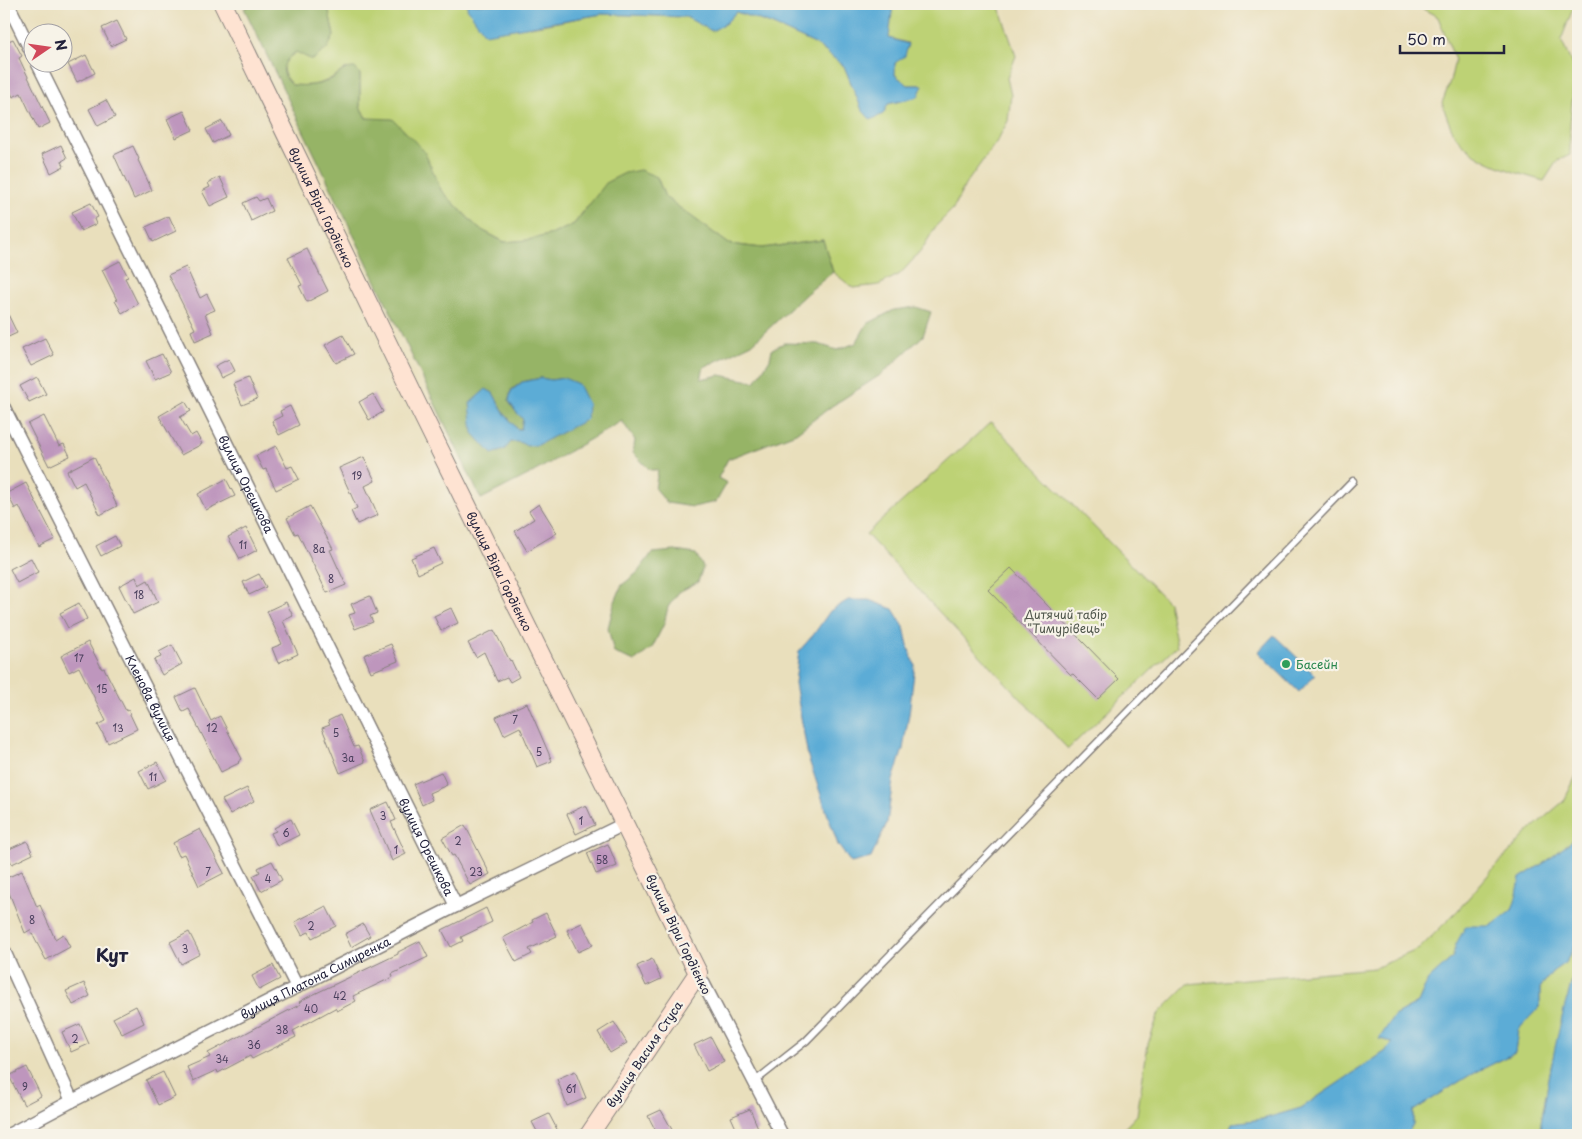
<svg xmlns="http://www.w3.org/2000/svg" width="1582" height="1139" font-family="'Playpen Sans',sans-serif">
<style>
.green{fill:#bdd275;stroke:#707a58}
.forest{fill:#96b466;stroke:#5c6b50;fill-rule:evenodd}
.water{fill:#5bacd6;stroke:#3e6788}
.building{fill:#be96bd}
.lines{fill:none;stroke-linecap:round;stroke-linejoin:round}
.lane-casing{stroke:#86807c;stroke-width:9}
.street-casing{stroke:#86807c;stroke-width:15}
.secondary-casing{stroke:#86807c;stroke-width:20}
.lane{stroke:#fff;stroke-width:6}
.street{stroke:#fff;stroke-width:12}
.secondary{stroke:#fee3d2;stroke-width:18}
.leisure-dot{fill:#2e9e5b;stroke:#f7f3e8;stroke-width:2}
.labels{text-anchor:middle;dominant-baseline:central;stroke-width:4.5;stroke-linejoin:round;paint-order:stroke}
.number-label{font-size:10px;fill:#493f5c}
.street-label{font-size:12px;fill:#22223b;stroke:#f7f3e8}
.park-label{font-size:12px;fill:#50574c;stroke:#f7f3e8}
.leisure-label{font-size:12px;fill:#27864d;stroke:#f7f3e8;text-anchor:start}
.district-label{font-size:18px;font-weight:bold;fill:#22223b;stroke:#f7f3e8}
</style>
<rect width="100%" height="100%" fill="#f7f3e8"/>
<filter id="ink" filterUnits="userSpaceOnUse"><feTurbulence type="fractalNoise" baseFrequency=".02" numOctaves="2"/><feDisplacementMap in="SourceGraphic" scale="10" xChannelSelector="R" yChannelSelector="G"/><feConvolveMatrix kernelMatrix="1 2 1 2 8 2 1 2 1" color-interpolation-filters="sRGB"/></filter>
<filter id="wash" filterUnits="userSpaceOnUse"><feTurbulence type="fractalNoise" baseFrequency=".0096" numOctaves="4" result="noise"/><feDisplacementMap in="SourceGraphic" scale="20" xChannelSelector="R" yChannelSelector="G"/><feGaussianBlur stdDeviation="1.12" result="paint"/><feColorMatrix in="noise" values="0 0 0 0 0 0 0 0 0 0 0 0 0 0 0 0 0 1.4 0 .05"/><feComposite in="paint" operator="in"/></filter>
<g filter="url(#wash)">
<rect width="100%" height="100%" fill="#e9dfbc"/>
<g class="green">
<path d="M322 4H468L467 8 531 27 602 14 686 17 712 31 726 23 736 12 771 24 817 45 844 66 862 110 883 114 888 104 918 97 922 85H908L895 75V63L908 43 888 38 893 4H998L1016 56 1007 78 1011 95 1008 121 997 141 965 185 953 209 936 226 921 251 900 274 879 285 853 288 833 272 823 240 762 248 729 244 665 197 657 177 588 205 574 224 553 234 528 240 505 242 478 228 441 190 424 151 367 118 360 107V74L346 68C327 83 316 87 292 85 263 57 315 44 334 36L328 7Z"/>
<path d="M1414 4H1577L1572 11 1561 40 1575 71 1570 124V155L1557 161 1544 181C1516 173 1476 162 1458 139 1450 129 1446 114 1442 103L1450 82 1455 60 1438 17Z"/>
<polygon points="991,422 1168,602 1177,646 1068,749 866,534"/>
<path d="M1578 772V837L1574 839 1547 861 1520 878C1518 888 1518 901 1512 909 1505 921 1470 937 1456 944L1452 958 1428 980 1418 1003 1394 1016 1380 1039 1393 1042 1386 1051 1301 1108 1263 1119 1232 1123 1229 1131 1230 1135H1118L1137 1115 1148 1044 1159 1013 1188 984 1375 968 1419 949 1459 909 1495 867 1532 828 1564 801Z"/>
<polygon points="1574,947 1578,949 1578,964 1571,984 1551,1067 1539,1135 1407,1135 1413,1124 1413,1111 1470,1075 1515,1053 1518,1030 1540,1006 1540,988 1552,972 1566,962"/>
</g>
<g class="forest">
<path d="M253 4H322L328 6 334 36 327 49 312 60 296 52C281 63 279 72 292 85 306 86 321 86 333 78 342 72 343 68 355 68L360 74V107L366 118 393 119 424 151 441 190 478 228 504 242 528 240 553 234 574 224 607 182 625 173 640 170 657 177 665 197 729 244 762 248 823 240 833 272 807 293 752 344 704 367 701 379 720 375 755 382 770 359 772 349 784 343 818 344 837 350 856 343 867 324 894 310 916 307 931 312 923 336 882 374 832 406 796 433 728 459 718 478 727 483 716 502 693 507 667 503 655 489 658 470H650L633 453 635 440 622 421 532 473 481 499 244 8ZM541 378 551 380 564 378 527 446 519 441 511 442 470 403 486 390 493 393 505 414 517 429H521L523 419 516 412 509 402 511 390 522 382Z"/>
<polygon points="675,551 696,554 703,567 698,582 679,592 668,607 664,624 652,648 635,661 614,653 608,628 614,604 622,585 637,573 652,553"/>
</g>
<g class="water">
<polygon points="468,4 893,4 889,38 908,44 905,56 895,63 895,75 908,85 923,85 918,97 888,104 883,114 871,120 862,110 844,66 817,45 771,24 736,12 726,23 712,31 686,17 602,14 485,34 467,8"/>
<polygon points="541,378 551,380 564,378 578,384 588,404 587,419 538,445 527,446 519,442 511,442 504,450 492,454 473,433 470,403 486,389 493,393 505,414 517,429 521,429 523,419 516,412 509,401 511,391 522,382"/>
<polygon points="848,600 869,600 893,609 904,627 909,650 915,665 909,714 903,749 893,780 887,823 871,858 851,863 838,845 808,757 795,683 799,651 814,634 830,611"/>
<polygon points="1274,635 1315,675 1299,692 1258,652"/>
<polygon points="1578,837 1578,949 1574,947 1566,962 1552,972 1540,988 1540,1006 1518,1030 1515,1053 1470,1075 1413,1111 1413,1124 1407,1135 1230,1135 1229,1131 1232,1123 1263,1119 1301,1108 1386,1051 1393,1042 1379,1039 1394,1016 1418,1003 1428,980 1452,958 1456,944 1466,926 1491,926 1512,910 1517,894 1520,878 1547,861 1574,839"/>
<path d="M1578 964V1135H1539C1549 1078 1558 1019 1578 964Z"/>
</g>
<g id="blocks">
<g class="building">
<polygon points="117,21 126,39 111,46 102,28"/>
<polygon points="13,39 22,56 19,58 50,123 38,129 21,93 13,97 4,79 4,43"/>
<polygon points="86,55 95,73 77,82 68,64"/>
<polygon points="106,100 115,117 98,126 89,109"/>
<polygon points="184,111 193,130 176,138 167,119"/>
<polygon points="222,121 229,135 213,143 206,129"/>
<polygon points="61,145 67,158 62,161 64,166 51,173 42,154"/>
<polygon points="133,146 139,159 138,160 152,190 134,199 114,155"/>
<polygon points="220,177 229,197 210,206 202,191 210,187 208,183"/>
<polygon points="256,197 259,201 266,198 272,211 251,221 243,203"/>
<polygon points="91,203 98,217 94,219 96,224 81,231 72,212"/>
<polygon points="169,216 176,231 153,242 146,227"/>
<polygon points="307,249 328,291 307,302 299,286 302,285 288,258"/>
<polygon points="120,261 128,277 125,278 138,304 122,313 115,301 117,300 102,270"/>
<polygon points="186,267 200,298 207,294 215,310 205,314 213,333 195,341 191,331 195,329 168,275"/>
<polygon points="4,306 17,333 4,339"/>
<polygon points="343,335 354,354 336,363 325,345"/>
<polygon points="45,338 54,355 31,366 22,349"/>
<polygon points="162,354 171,372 155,379 146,361"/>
<polygon points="229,359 235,371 221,378 215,366"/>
<polygon points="37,377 46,394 29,402 20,386"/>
<polygon points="248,378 257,399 242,405 233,384"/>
<polygon points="373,394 383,412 369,420 359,402"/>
<polygon points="185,401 191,411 180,417 191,436 196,433 202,444 181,455 159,416"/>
<polygon points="290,406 299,425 279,435 272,421 282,416 280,411"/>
<polygon points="44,416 59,446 64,444 70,456 49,466 28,424"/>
<polygon points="276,446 287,468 292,466 299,479 276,490 266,469 263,470 256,456"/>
<polygon points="94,457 117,506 100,515 84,482 75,487 67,471"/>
<polygon points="364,457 375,481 365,486 378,515 357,524 351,511 357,508 339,468"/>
<polygon points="226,479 235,496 206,510 198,494"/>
<polygon points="26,483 55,539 39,547 19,506 15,509 7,493"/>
<polygon points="539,504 557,533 527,551 515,531 534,519 529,511"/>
<polygon points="310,506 333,549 330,550 346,585 327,593 298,533 295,534 287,518"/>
<polygon points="246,528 257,550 240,559 228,537"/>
<polygon points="115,536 120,546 101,556 96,546"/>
<polygon points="434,548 441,563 418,574 411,558"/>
<polygon points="31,558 38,572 17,583 10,569"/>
<polygon points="1011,568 1119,679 1098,699 1073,674 1071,675 988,590"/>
<polygon points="259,574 266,587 249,595 243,582"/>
<polygon points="136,577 139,585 148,580 158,602 133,614 119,586"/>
<polygon points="370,596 377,613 370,616 373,622 355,629 349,615 355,613 351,604"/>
<polygon points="286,602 293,616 283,621 298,654 278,663 272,648 282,644 267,611"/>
<polygon points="79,603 87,619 68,628 60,613"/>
<polygon points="451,608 458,623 441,631 434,616"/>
<polygon points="494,630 510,661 511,660 519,677 510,682 507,677 497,681 484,652 476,657 468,643"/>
<polygon points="88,642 102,669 104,668 126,711 128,710 137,729 108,743 98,725 106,721 79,667 69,672 61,656"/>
<polygon points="391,644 398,661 371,672 364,655"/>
<polygon points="172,645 182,664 162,675 154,660 161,657 159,652"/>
<polygon points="195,688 211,721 220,716 242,759 238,762 239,763 221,772 189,709 183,712 176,697"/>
<polygon points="527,703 552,761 537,767 520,727 504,735 496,717"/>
<polygon points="340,715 354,747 358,746 365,762 340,773 322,728 330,725 328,721"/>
<polygon points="157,762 166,780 148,789 139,771"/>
<polygon points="441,772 447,785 429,793 432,800 422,805 413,784"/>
<polygon points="247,788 254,801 230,814 222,800"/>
<polygon points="388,802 396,820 391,822 406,854 392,861 370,810"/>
<polygon points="586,805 595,825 576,834 567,814"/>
<polygon points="291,819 299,835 277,846 271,833 276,831 274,828"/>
<polygon points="465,825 490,874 470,885 454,855 452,856 442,838"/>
<polygon points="200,829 224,873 199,886 184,854 179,856 173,843"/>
<polygon points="27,841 33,854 12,864 5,851"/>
<polygon points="608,844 617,866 596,874 587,853"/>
<polygon points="272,861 282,880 261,891 253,876 260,872 258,868"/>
<polygon points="22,871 37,907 40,905 55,939 63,934 70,947 46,960 30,930 25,933 4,880 4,879"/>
<polygon points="326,906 336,926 312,938 309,932 302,935 295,922"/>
<polygon points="486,908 492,922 461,937 463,941 451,947 442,930"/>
<polygon points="546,913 557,936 529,949 532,954 516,962 503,938 533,922 532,920"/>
<polygon points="582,923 593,945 578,952 567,930"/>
<polygon points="363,924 370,936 351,947 345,934"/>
<polygon points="189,932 200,954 181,964 170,942"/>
<polygon points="420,941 428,957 392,974 393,977 353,996 356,1001 337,1011 335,1008 293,1031 296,1037 252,1059 250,1056 218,1073 217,1070 193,1081 187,1067 210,1057 208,1053 301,1004 299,1002 308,997 398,954 398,952"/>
<polygon points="652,959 661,979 646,986 637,966"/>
<polygon points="273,965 280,979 259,990 252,976"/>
<polygon points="84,983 90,996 73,1005 66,991"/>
<polygon points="136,1006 144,1023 122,1034 113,1018"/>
<polygon points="614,1022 627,1043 610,1053 598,1032"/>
<polygon points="80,1024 89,1044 71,1052 62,1032"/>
<polygon points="711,1037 724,1062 707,1071 694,1045"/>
<polygon points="27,1067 41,1096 24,1105 9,1076"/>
<polygon points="575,1071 586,1098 567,1106 557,1079"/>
<polygon points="163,1072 175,1097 158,1105 146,1080"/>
<polygon points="750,1109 759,1130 748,1135 739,1135 731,1117"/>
<polygon points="661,1110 675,1135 658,1135 648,1116"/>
<polygon points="549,1114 560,1135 539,1135 532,1122"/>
</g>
</g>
</g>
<g filter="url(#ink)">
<use href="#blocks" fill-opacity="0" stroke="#86807c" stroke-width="1"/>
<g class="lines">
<defs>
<polyline id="lane" points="754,1082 806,1041 1353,481"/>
<g id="street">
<polyline points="8,4 32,53"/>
<path id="s1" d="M37 62 456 906"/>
<path id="s2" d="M4 408 297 987"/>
<polyline points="4,951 72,1101"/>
<polyline points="698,973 782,1135"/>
<path id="s3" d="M8 1135 72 1101 456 906 624 824"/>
</g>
<g id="secondary">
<path id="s4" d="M223 4 422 414 698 973 589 1135"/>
</g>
</defs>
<use href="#lane" class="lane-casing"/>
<use href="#street" class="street-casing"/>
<use href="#secondary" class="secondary-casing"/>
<use href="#lane" class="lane"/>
<use href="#street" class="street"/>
<use href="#secondary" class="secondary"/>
</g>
</g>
<circle class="leisure-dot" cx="1286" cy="664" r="5"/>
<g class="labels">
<g class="number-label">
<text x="357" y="475">19</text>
<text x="243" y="544">11</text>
<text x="319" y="548">8а</text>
<text x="331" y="578">8</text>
<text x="139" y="594">18</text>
<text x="79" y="657">17</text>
<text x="102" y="688">15</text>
<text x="515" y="719">7</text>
<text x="118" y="727">13</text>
<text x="212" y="727">12</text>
<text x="336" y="732">5</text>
<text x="539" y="751">5</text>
<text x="348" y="757">3а</text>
<text x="153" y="776">11</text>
<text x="383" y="815">3</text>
<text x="581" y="820">1</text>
<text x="286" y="832">6</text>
<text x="458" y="840">2</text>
<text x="396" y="849">1</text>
<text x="602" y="859">58</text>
<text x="208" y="871">7</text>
<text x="476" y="871">23</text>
<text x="268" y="878">4</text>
<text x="32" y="919">8</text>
<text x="311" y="925">2</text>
<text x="185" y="948">3</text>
<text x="340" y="995">42</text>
<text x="311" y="1008">40</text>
<text x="282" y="1029">38</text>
<text x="75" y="1038">2</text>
<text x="254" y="1044">36</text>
<text x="222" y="1058">34</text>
<text x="25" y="1086">9</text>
<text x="571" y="1088">61</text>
</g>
<g class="street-label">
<text stroke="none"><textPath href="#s4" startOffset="226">вулиця Віри Гордієнко</textPath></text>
<text stroke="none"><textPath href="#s1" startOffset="471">вулиця Орєшкова</textPath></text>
<text stroke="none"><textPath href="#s4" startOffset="631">вулиця Віри Гордієнко</textPath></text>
<text stroke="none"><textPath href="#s2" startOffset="325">Кленова вулиця</textPath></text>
<text stroke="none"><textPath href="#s1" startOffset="876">вулиця Орєшкова</textPath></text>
<text transform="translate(679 934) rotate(64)">вулиця Віри Гордієнко</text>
<text stroke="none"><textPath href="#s3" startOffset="345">вулиця Платона Симиренка</textPath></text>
<text transform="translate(644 1054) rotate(-56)">вулиця Василя Стуса</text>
</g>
<g class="park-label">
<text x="1066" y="614">Дитячий табір<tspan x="1066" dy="14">"Тимурівець"</tspan></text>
</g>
<g class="leisure-label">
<text x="1296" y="664">Басейн</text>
</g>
<g class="district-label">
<text x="112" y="954">Кут</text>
</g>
</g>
<rect width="1582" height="1139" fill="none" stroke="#f7f3e8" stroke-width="20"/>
<g transform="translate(48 48) rotate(77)"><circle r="24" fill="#f7f3e8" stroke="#a29fa3"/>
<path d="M0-4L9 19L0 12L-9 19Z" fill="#d1495b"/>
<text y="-8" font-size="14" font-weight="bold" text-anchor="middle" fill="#22223b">N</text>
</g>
<path d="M1400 45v8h104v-8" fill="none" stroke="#22223b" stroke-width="2.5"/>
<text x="1407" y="45" font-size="15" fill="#22223b" stroke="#f7f3e8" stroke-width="4" paint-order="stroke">50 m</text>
</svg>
